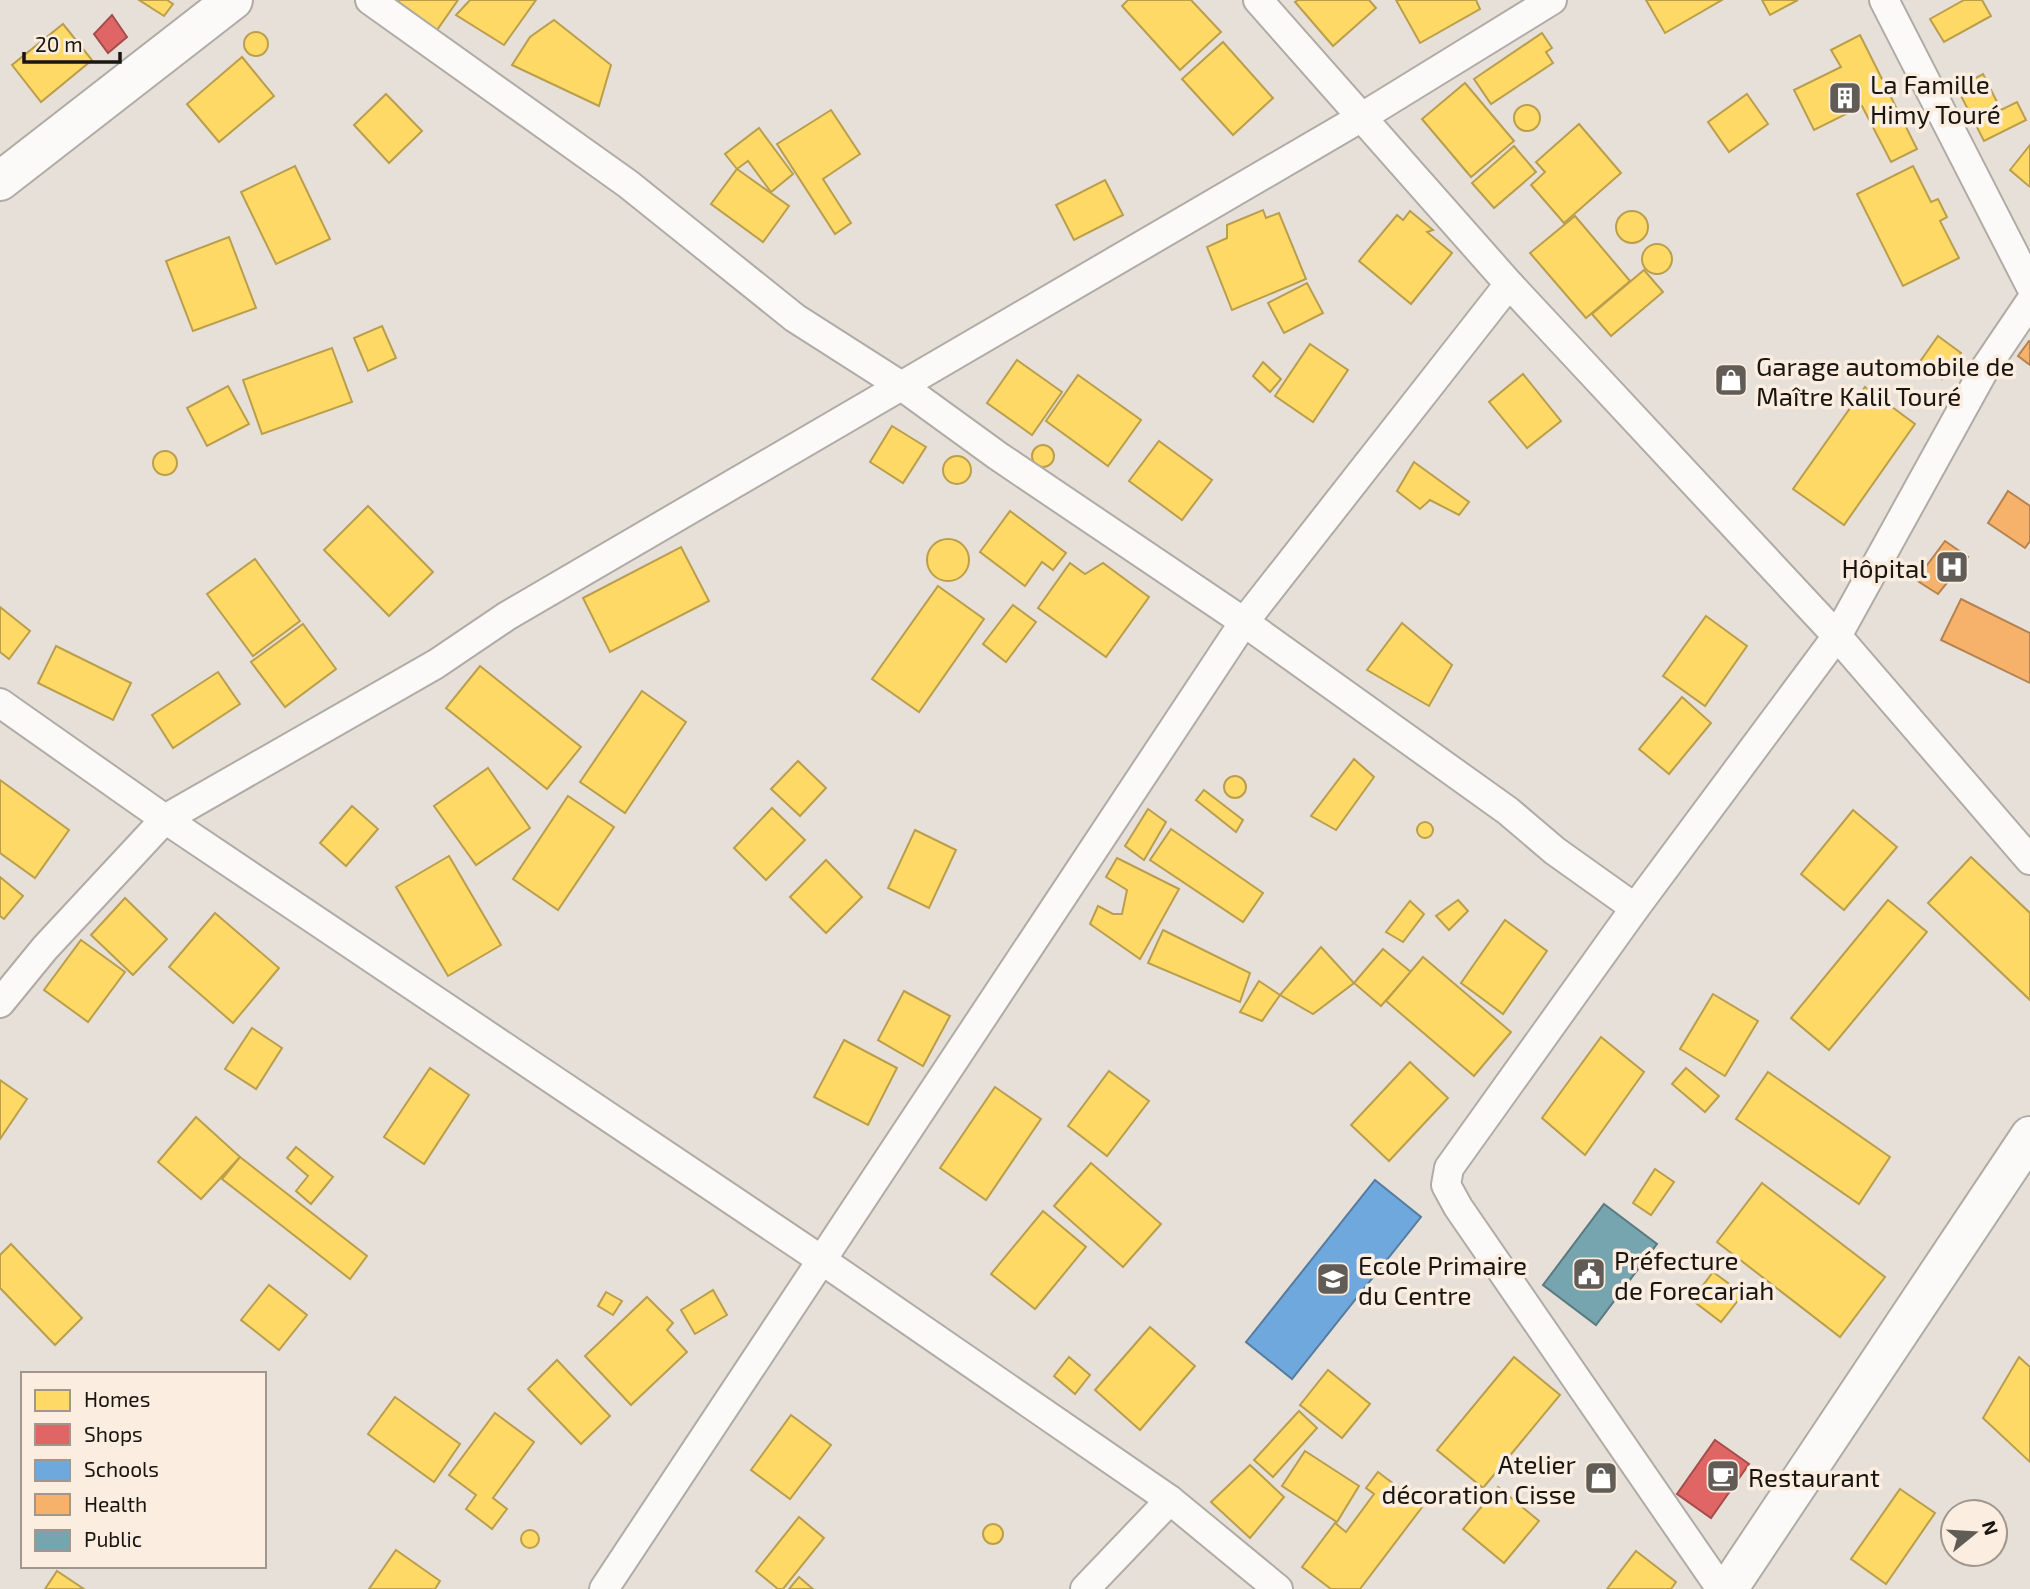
<svg xmlns="http://www.w3.org/2000/svg" width="2030" height="1589" font-family="'Exo 2',sans-serif">
<style>
.homes{fill:#ffd966;stroke:#ba9e4c;stroke-width:2}
.shops{fill:#e06666;stroke:#a44e4c;stroke-width:2}
.schools{fill:#6fa8dc;stroke:#557c9f;stroke-width:2}
.health{fill:#f6b26b;stroke:#b48350;stroke-width:2}
.public{fill:#76a5af;stroke:#5a7a7f;stroke-width:2}
.lines{fill:none;stroke-linecap:round;stroke-linejoin:round}
.street-casing{stroke:#b0aba5;stroke-width:32}
.secondary-casing{stroke:#b0aba5;stroke-width:42}
.highway-casing{stroke:#b0aba5;stroke-width:42}
.street{stroke:#fbfaf9;stroke-width:28}
.secondary{stroke:#fbfaf9;stroke-width:38}
.highway{stroke:#fbfaf9;stroke-width:38}
.labels{text-anchor:middle;dominant-baseline:central;stroke-width:7;stroke-linejoin:round;paint-order:stroke}
.poi-label{font-size:26px;fill:#191510;stroke:#fbeddf;text-anchor:start}
</style>
<rect width="100%" height="100%" fill="#e7e0d8"/>
<g class="homes">
<polygon points="139,0 167,0 173,4 164,16"/>
<polygon points="396,0 458,0 437,30"/>
<polygon points="470,0 536,0 504,45 456,15"/>
<polygon points="1128,0 1191,0 1221,32 1180,70 1122,6"/>
<polygon points="1298,0 1369,0 1376,8 1333,46 1295,2"/>
<polygon points="1396,0 1476,0 1480,9 1420,43"/>
<polygon points="1646,0 1722,0 1665,33"/>
<polygon points="1762,0 1798,0 1770,15"/>
<polygon points="1964,0 1982,0 1991,16 1944,42 1930,19"/>
<polygon points="554,20 611,65 599,106 512,65 530,37"/>
<polygon points="63,24 92,60 41,102 12,65"/>
<circle cx="256" cy="44" r="12"/>
<polygon points="1542,33 1552,48 1546,52 1553,63 1491,104 1474,79"/>
<polygon points="1860,35 1917,149 1891,162 1862,106 1814,130 1794,90 1841,67 1831,50"/>
<polygon points="1223,42 1273,98 1233,135 1182,79"/>
<polygon points="242,57 274,96 219,142 187,104"/>
<polygon points="1983,74 2001,110 2017,102 2026,120 1984,141 1957,88"/>
<polygon points="1465,83 1514,141 1471,177 1422,119"/>
<polygon points="386,94 422,131 389,163 354,125"/>
<polygon points="1747,94 1768,124 1729,152 1708,122"/>
<circle cx="1527" cy="118" r="13"/>
<polygon points="831,110 860,154 823,179 851,223 835,234 777,144"/>
<polygon points="1579,124 1621,173 1564,223 1531,185 1545,172 1536,162"/>
<polygon points="759,128 793,174 771,192 748,161 737,169 725,154"/>
<polygon points="2030,145 2030,187 2010,170"/>
<polygon points="1514,146 1536,172 1494,208 1472,183"/>
<polygon points="295,166 330,239 276,264 241,192"/>
<polygon points="1913,166 1931,202 1938,199 1947,217 1940,221 1959,258 1903,286 1857,194"/>
<polygon points="737,169 789,206 763,242 711,204"/>
<polygon points="1105,180 1123,215 1074,240 1056,205"/>
<polygon points="1263,210 1266,218 1279,213 1306,279 1232,310 1207,247 1227,238 1227,225"/>
<circle cx="1632" cy="227" r="16"/>
<polygon points="1410,211 1433,230 1427,232 1452,253 1411,304 1359,261 1397,215 1403,220"/>
<polygon points="1575,216 1630,281 1586,318 1530,253"/>
<polygon points="229,237 256,308 193,331 166,261"/>
<circle cx="1657" cy="259" r="15"/>
<polygon points="1644,270 1663,292 1611,336 1592,314"/>
<polygon points="1307,283 1323,313 1284,333 1268,303"/>
<polygon points="382,326 396,358 368,371 354,338"/>
<polygon points="1938,336 1961,353 1942,379 1919,363"/>
<polygon points="1310,344 1348,370 1313,422 1275,396"/>
<polygon points="332,348 352,402 262,434 243,380"/>
<polygon points="1017,360 1062,392 1032,435 987,403"/>
<polygon points="1263,362 1281,379 1270,392 1253,376"/>
<polygon points="1523,374 1561,421 1527,448 1489,402"/>
<polygon points="1078,375 1141,420 1108,466 1046,421"/>
<polygon points="228,386 249,424 207,446 187,408"/>
<polygon points="1865,387 1915,424 1844,525 1793,489"/>
<polygon points="892,426 926,447 903,483 870,462"/>
<polygon points="1159,441 1212,480 1182,520 1129,481"/>
<circle cx="1043" cy="456" r="11"/>
<circle cx="165" cy="463" r="12"/>
<circle cx="957" cy="470" r="14"/>
<polygon points="1414,462 1469,502 1459,515 1430,500 1420,509 1397,491"/>
<polygon points="368,506 433,572 389,616 324,550"/>
<polygon points="1010,511 1066,553 1053,570 1042,562 1025,586 980,552"/>
<circle cx="948" cy="560" r="21"/>
<polygon points="681,547 709,601 610,652 583,598"/>
<polygon points="255,559 300,621 253,656 207,594"/>
<polygon points="1070,563 1085,574 1103,563 1149,597 1106,657 1038,608"/>
<polygon points="938,586 984,619 919,712 872,679"/>
<polygon points="1013,605 1036,622 1006,662 983,644"/>
<polygon points="0,607 30,631 9,659 0,652"/>
<polygon points="1706,616 1747,646 1705,706 1663,676"/>
<polygon points="1402,623 1452,665 1429,706 1367,670"/>
<polygon points="303,624 336,669 285,707 251,662"/>
<polygon points="56,646 131,683 113,720 38,683"/>
<polygon points="480,666 581,747 547,789 446,708"/>
<polygon points="218,672 240,704 173,748 152,715"/>
<polygon points="642,691 686,722 625,813 580,782"/>
<polygon points="1682,697 1711,723 1669,774 1639,749"/>
<polygon points="1354,759 1374,777 1336,830 1311,816"/>
<polygon points="798,761 826,788 800,816 771,789"/>
<polygon points="488,768 530,828 476,865 434,806"/>
<circle cx="1235" cy="787" r="11"/>
<polygon points="0,780 69,830 35,878 0,853"/>
<polygon points="1204,790 1243,820 1236,832 1196,800"/>
<polygon points="568,796 614,827 558,910 513,879"/>
<polygon points="352,806 378,829 346,866 320,843"/>
<polygon points="772,808 805,840 766,880 734,848"/>
<polygon points="1148,809 1166,822 1144,860 1125,846"/>
<polygon points="1853,810 1897,847 1844,910 1801,874"/>
<circle cx="1425" cy="830" r="8"/>
<polygon points="1171,829 1263,893 1243,922 1150,860"/>
<polygon points="915,830 956,850 929,908 888,888"/>
<polygon points="449,856 501,945 448,976 396,887"/>
<polygon points="1971,857 2030,913 2030,1000 1928,903"/>
<polygon points="1117,858 1179,889 1140,959 1090,924 1098,906 1113,914 1122,914 1127,890 1106,877"/>
<polygon points="826,860 862,897 826,933 790,897"/>
<polygon points="0,877 23,896 4,919 0,916"/>
<polygon points="125,898 167,939 133,975 91,935"/>
<polygon points="1458,900 1468,911 1449,930 1436,916"/>
<polygon points="1888,900 1927,932 1829,1050 1791,1018"/>
<polygon points="1410,901 1424,914 1403,942 1386,932"/>
<polygon points="215,913 279,968 233,1023 169,967"/>
<polygon points="1505,920 1547,951 1503,1014 1461,983"/>
<polygon points="1163,930 1250,973 1240,1002 1148,963"/>
<polygon points="81,940 125,972 88,1022 44,990"/>
<polygon points="1321,947 1354,983 1313,1014 1280,995"/>
<polygon points="1383,949 1411,972 1381,1006 1354,983"/>
<polygon points="1423,957 1511,1032 1474,1076 1386,1001"/>
<polygon points="1259,981 1280,995 1262,1021 1240,1012"/>
<polygon points="904,991 950,1016 923,1066 878,1040"/>
<polygon points="1713,994 1758,1021 1725,1076 1680,1049"/>
<polygon points="252,1028 282,1048 256,1089 225,1069"/>
<polygon points="1601,1037 1644,1072 1585,1155 1542,1118"/>
<polygon points="844,1040 897,1068 868,1125 814,1097"/>
<polygon points="1410,1062 1448,1098 1389,1161 1351,1125"/>
<polygon points="430,1068 469,1095 424,1164 384,1137"/>
<polygon points="1686,1068 1719,1096 1705,1112 1672,1084"/>
<polygon points="1109,1071 1149,1101 1107,1156 1068,1126"/>
<polygon points="1768,1072 1890,1157 1859,1204 1736,1119"/>
<polygon points="0,1080 27,1099 0,1139"/>
<polygon points="995,1087 1041,1119 986,1200 940,1168"/>
<polygon points="196,1117 240,1157 201,1199 158,1162"/>
<polygon points="296,1147 333,1177 311,1204 296,1191 308,1176 287,1158"/>
<polygon points="240,1157 367,1256 350,1279 222,1179"/>
<polygon points="1091,1163 1161,1224 1123,1267 1054,1206"/>
<polygon points="1655,1169 1674,1182 1651,1215 1633,1203"/>
<polygon points="1762,1183 1885,1277 1840,1337 1717,1242"/>
<polygon points="1043,1211 1086,1247 1035,1309 991,1274"/>
<polygon points="11,1244 82,1318 55,1345 0,1288 0,1255"/>
<polygon points="1713,1272 1743,1294 1721,1322 1692,1300"/>
<polygon points="269,1285 307,1315 279,1350 241,1320"/>
<polygon points="713,1290 727,1315 695,1334 681,1310"/>
<polygon points="606,1292 622,1301 613,1315 598,1306"/>
<polygon points="647,1297 673,1323 667,1330 687,1352 631,1405 585,1356"/>
<polygon points="1150,1327 1195,1366 1140,1430 1095,1390"/>
<polygon points="1069,1357 1090,1375 1075,1394 1054,1376"/>
<polygon points="1514,1357 1560,1395 1483,1488 1437,1450"/>
<polygon points="2019,1357 2030,1367 2030,1462 1983,1418"/>
<polygon points="557,1360 610,1416 581,1444 528,1389"/>
<polygon points="1328,1370 1370,1404 1342,1438 1300,1405"/>
<polygon points="395,1397 460,1444 434,1482 368,1434"/>
<polygon points="1299,1411 1317,1428 1273,1477 1254,1460"/>
<polygon points="495,1413 534,1442 493,1498 507,1509 492,1529 466,1509 476,1495 449,1475"/>
<polygon points="791,1415 831,1445 790,1499 751,1470"/>
<polygon points="1305,1451 1359,1486 1337,1522 1282,1486"/>
<polygon points="1250,1465 1284,1497 1250,1538 1211,1502"/>
<polygon points="1378,1472 1423,1506 1360,1589 1331,1589 1302,1567 1335,1523 1346,1532 1374,1494 1366,1488"/>
<polygon points="1498,1487 1539,1521 1504,1563 1463,1529"/>
<polygon points="1900,1489 1935,1513 1886,1584 1851,1559"/>
<polygon points="799,1517 824,1538 783,1589 778,1589 756,1571"/>
<circle cx="993" cy="1534" r="10"/>
<circle cx="530" cy="1539" r="9"/>
<polygon points="396,1550 440,1581 435,1589 369,1589"/>
<polygon points="1636,1551 1676,1582 1671,1589 1607,1589"/>
<polygon points="57,1571 84,1589 45,1589"/>
<polygon points="799,1577 813,1589 789,1589"/>
</g>
<g class="shops">
<polygon points="112,15 127,37 108,53 94,34"/>
<polygon points="1715,1440 1749,1464 1711,1518 1677,1494"/>
</g>
<polygon class="schools" points="1375,1180 1421,1217 1292,1379 1246,1342"/>
<g class="health">
<polygon points="2029,341 2030,341 2030,365 2018,356"/>
<polygon points="2008,491 2030,506 2030,541 2025,548 1988,523"/>
<polygon points="1945,541 1968,557 1938,594 1916,580"/>
<polygon points="1961,599 2030,633 2030,683 1941,640"/>
</g>
<polygon class="public" points="1604,1204 1657,1244 1596,1325 1543,1285"/>
<g class="lines">
<defs>
<g id="street">
<polyline points="370,0 628,184 795,318 903,387 998,456 1244,622 1508,811 1555,851 1635,908"/>
<polyline points="1258,0 1509,284 1837,636 2030,860"/>
<polyline points="1884,0 2030,285"/>
<polyline points="0,703 165,819 823,1261 1170,1500 1278,1589"/>
<polyline points="0,1003 45,948 165,819 436,664 507,616 1362,117 1552,0"/>
<polyline points="604,1589 1244,622 1509,284"/>
<polyline points="1085,1589 1170,1500"/>
<polyline points="1721,1589 1458,1207 1446,1185 1449,1168 1635,908 1837,636 1984,370 2030,302"/>
</g>
<polyline id="secondary" points="1728,1589 2030,1136"/>
<polyline id="highway" points="0,181 233,0"/>
</defs>
<use href="#street" class="street-casing"/>
<use href="#secondary" class="secondary-casing"/>
<use href="#highway" class="highway-casing"/>
<use href="#street" class="street"/>
<use href="#secondary" class="secondary"/>
<use href="#highway" class="highway"/>
</g>
<defs>
<symbol id="building-square" viewBox="-11 -11 22 22"><rect x="-9" y="-9" width="18" height="18" rx="4" fill="#615c56" stroke="#fbeddf"/><path d="M-4-6H4V6H1V3H-1V6H-4ZM-2.5-4.3h1.7v1.8h-1.7ZM.8-4.3h1.7v1.8H.8ZM-2.5-1h1.7V.8h-1.7ZM.8-1h1.7V.8H.8Z" fill="#fff"/></symbol>
<symbol id="shop-square" viewBox="-11 -11 22 22"><rect x="-9" y="-9" width="18" height="18" rx="4" fill="#615c56" stroke="#fbeddf"/><path d="M-5-2.5h2.3a2.7 3.5 0 0 1 5.4 0H5L5.5 6h-11ZM-1.5-2.5h3a1.5 2.3 0 0 0-3 0Z" fill="#fff"/></symbol>
<symbol id="hospital-square" viewBox="-11 -11 22 22"><rect x="-9" y="-9" width="18" height="18" rx="4" fill="#615c56" stroke="#fbeddf"/><path d="M-5-5h3v3.5h4V-5h3V5h-3V1.5h-4V5h-3Z" fill="#fff"/></symbol>
<symbol id="civic-square" viewBox="-11 -11 22 22"><rect x="-9" y="-9" width="18" height="18" rx="4" fill="#615c56" stroke="#fbeddf"/><path d="M-.6-6.5H3V-4.5H.6V-3L4-1V1h2V6H-6V1h2V-1L-.6-3ZM-1.2 2.5V6h2.4V2.5Z" fill="#fff"/></symbol>
<symbol id="school-square" viewBox="-11 -11 22 22"><rect x="-9" y="-9" width="18" height="18" rx="4" fill="#615c56" stroke="#fbeddf"/><path d="M0-5L7-2L0 1L-7-2ZM-4 1L0 2.5L4 1V4Q0 6-4 4Z" fill="#fff"/></symbol>
<symbol id="cafe-square" viewBox="-11 -11 22 22"><rect x="-9" y="-9" width="18" height="18" rx="4" fill="#615c56" stroke="#fbeddf"/><path d="M-5.5-4.5H6V0H3Q3 3.5 0 3.5H-2.5Q-5.5 3.5-5.5 0ZM3-3.2v2h1.7v-2ZM-6 4.5H4V6H-6Z" fill="#fff"/></symbol>
</defs>
<g fill-rule="evenodd">
<use href="#building-square" x="1826" y="79" width="38" height="38"/>
<use href="#shop-square" x="1712" y="361" width="38" height="38"/>
<use href="#hospital-square" x="1933" y="548" width="38" height="38"/>
<use href="#civic-square" x="1570" y="1255" width="38" height="38"/>
<use href="#school-square" x="1314" y="1260" width="38" height="38"/>
<use href="#cafe-square" x="1704" y="1457" width="38" height="38"/>
<use href="#shop-square" x="1582" y="1459" width="38" height="38"/>
</g>
<g class="labels">
<g class="poi-label">
<text x="1870" y="83">La Famille<tspan x="1870" dy="30">Himy Touré</tspan></text>
<text x="1756" y="365">Garage automobile de<tspan x="1756" dy="30">Maître Kalil Touré</tspan></text>
<text x="1927" y="567" text-anchor="end">Hôpital</text>
<text x="1614" y="1259">Préfecture<tspan x="1614" dy="30">de Forecariah</tspan></text>
<text x="1358" y="1264">Ecole Primaire<tspan x="1358" dy="30">du Centre</tspan></text>
<text x="1576" y="1463" text-anchor="end">Atelier<tspan x="1576" dy="30">décoration Cisse</tspan></text>
<text x="1748" y="1476">Restaurant</text>
</g>
</g>
<rect x="21" y="1372" width="245" height="196" fill="#fbeddf" stroke="#a1978c" stroke-width="2"/>
<rect x="35" y="1390" width="35" height="21" fill="#ffd966" stroke="#a1978c" stroke-width="2"/>
<text x="84" y="1407" font-size="21" fill="#191510">Homes</text>
<rect x="35" y="1424" width="35" height="21" fill="#e06666" stroke="#a1978c" stroke-width="2"/>
<text x="84" y="1442" font-size="21" fill="#191510">Shops</text>
<rect x="35" y="1460" width="35" height="21" fill="#6fa8dc" stroke="#a1978c" stroke-width="2"/>
<text x="84" y="1477" font-size="21" fill="#191510">Schools</text>
<rect x="35" y="1494" width="35" height="21" fill="#f6b26b" stroke="#a1978c" stroke-width="2"/>
<text x="84" y="1512" font-size="21" fill="#191510">Health</text>
<rect x="35" y="1530" width="35" height="21" fill="#76a5af" stroke="#a1978c" stroke-width="2"/>
<text x="84" y="1547" font-size="21" fill="#191510">Public</text>
<g transform="translate(1974 1533) rotate(72)"><circle r="33" fill="#fbeddf" stroke="#a1978c" stroke-width="2"/>
<path d="M0-5L12 26L0 18L-12 26Z" fill="#615c56"/>
<text y="-10" font-size="19" font-weight="bold" text-anchor="middle" fill="#191510">N</text>
</g>
<path d="M24 52v10h96v-10" fill="none" stroke="#191510" stroke-width="3.5"/>
<text x="35" y="52" font-size="21" fill="#191510" stroke="#fbeddf" stroke-width="5" paint-order="stroke">20 m</text>
</svg>
